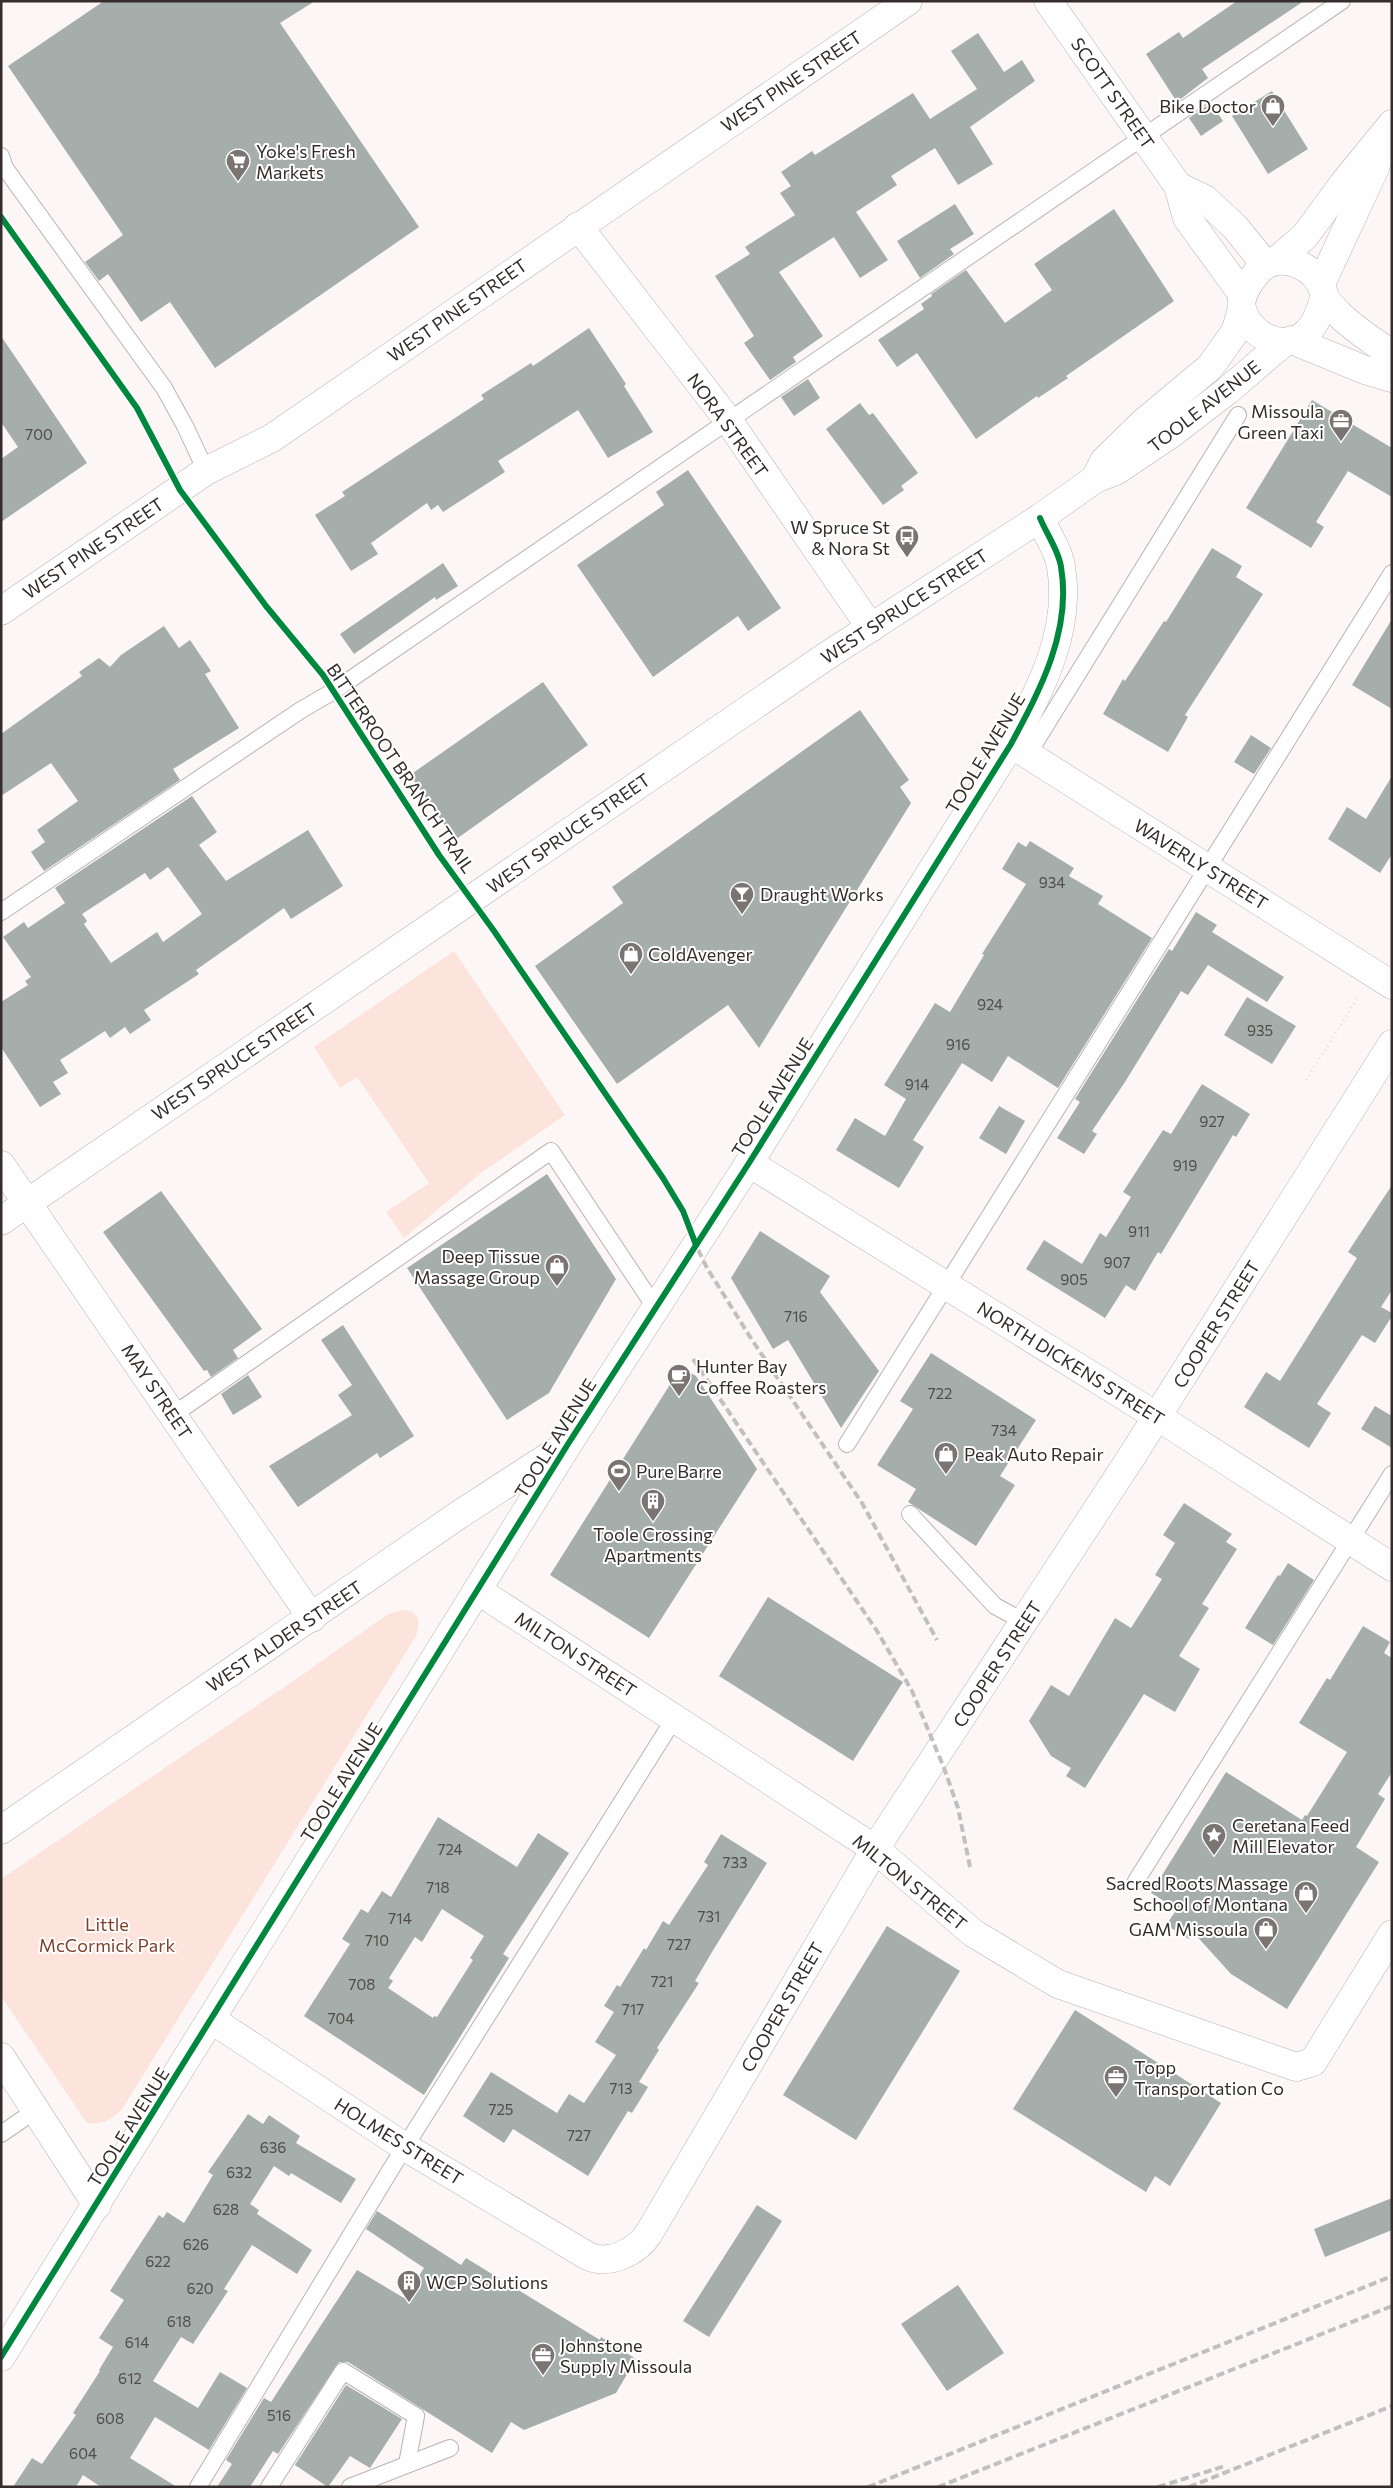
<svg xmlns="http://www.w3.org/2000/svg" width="1393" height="2488" font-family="Commissioner,sans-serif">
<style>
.green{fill:#fce3db}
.building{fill:#a5aeab;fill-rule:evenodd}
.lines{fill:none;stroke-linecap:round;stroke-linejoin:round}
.service-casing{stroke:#b9b4b2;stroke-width:18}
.minor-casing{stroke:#b9b4b2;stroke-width:29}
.tertiary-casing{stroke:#b9b4b2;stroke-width:29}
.secondary-casing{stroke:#b9b4b2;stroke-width:29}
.path{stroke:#e2e1e0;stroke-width:3;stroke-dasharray:1 4;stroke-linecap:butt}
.service{stroke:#fffefe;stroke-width:16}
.minor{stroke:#fffefe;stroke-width:28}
.tertiary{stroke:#fffefe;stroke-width:28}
.secondary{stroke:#fffefe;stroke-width:28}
.rail{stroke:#c1c0c0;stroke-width:4;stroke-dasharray:8 4;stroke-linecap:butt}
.cycleway-casing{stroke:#fff;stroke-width:9}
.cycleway{stroke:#00873e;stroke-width:6}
.labels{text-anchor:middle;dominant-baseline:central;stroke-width:4;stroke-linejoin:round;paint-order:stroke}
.number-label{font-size:15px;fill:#504d4b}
.street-label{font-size:18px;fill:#342d2b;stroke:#fff}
.poi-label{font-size:18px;fill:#342d2b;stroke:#fff;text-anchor:start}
.park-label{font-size:18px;fill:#803f2a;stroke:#fff}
</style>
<rect width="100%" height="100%" fill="#fcf7f6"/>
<g class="green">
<polygon points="454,951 565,1115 481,1173 404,1238 386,1212 429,1183 357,1077 340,1088 314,1047"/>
<path d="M403 1610C419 1611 421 1621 416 1636L122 2109C112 2119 101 2127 86 2122L1 1996V1879L302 1675 388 1614Z"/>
</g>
<g class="building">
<polygon points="104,1 315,1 280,23 419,227 215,368 170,302 141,322 108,274 99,281 85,262 123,235 8,66"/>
<polygon points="1237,1 1304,1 1202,69 1208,78 1178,101 1175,99 1146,54 1179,32 1183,38"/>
<polygon points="978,33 1004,72 1022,60 1035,81 970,127 993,164 958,185 935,148 891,176 897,185 856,212 888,260 860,278 834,237 779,272 823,336 793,357 796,362 770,380 744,343 754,336 715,276 750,254 745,247 795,215 780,193 791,186 781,172 812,151 815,155 913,93 930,119 977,89 951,51"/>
<polygon points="1272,91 1308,149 1268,174 1232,116"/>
<polygon points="1211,103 1223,121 1201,136 1189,118"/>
<polygon points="955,204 974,234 950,249 954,254 920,278 897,241"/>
<polygon points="1114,209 1174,301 1066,376 1068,378 1038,398 1037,396 976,439 917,353 897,367 878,340 924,309 921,304 932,296 931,294 966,270 1005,323 1052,290 1034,264"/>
<polygon points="589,328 626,384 624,386 653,432 608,458 578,410 498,461 505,472 443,512 438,505 431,510 427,503 371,543 378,554 351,571 315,515 345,496 342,492 484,399 481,395 531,363 533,366"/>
<polygon points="1,336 87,463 1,522 1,459 18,447 1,422"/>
<polygon points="808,379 820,398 794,416 781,397"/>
<polygon points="1312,400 1392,448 1392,497 1348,471 1316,522 1324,527 1311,548 1246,508"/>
<polygon points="860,403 869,415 873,413 918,473 901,486 904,490 883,505 826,429"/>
<polygon points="688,470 781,608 748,631 738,616 653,677 577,565 664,505 656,492"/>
<polygon points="1212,548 1242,566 1236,577 1263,594 1185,715 1188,717 1168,752 1103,714 1123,679 1125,681 1164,621 1166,622"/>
<polygon points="443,563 458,586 436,600 435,597 354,654 340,634"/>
<polygon points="1392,619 1392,709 1352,685"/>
<polygon points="164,626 179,648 190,640 211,671 205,674 239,728 173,769 180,780 44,871 31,852 45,842 37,830 78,801 51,763 1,796 1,734 82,676 79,672 99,658 110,667 121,655"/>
<polygon points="543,682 588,745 455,840 410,775"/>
<polygon points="860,710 909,780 900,787 911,803 759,1048 728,1005 617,1084 535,966 623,903 612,887"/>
<polygon points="1251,735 1271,748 1254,774 1234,762"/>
<polygon points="1392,776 1392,854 1380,873 1328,839 1347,807 1366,819"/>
<path d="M192 796 217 832 199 845 226 881 308 830 343 886 291 919 284 908 196 970 199 974 144 1010 151 1020 130 1034 125 1027 110 1038 105 1031 60 1060 68 1073 53 1082 61 1094 40 1107 1 1047V1002L28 985 25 981 31 977 3 937 24 922 28 928 65 903 55 888ZM168 867 202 914 163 942 157 932 111 963 84 924 87 921 82 914 145 873 150 880Z"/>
<polygon points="1030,841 1074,868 1069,876 1103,896 1098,904 1152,938 1058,1088 1008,1056 992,1082 962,1063 913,1140 924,1147 899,1188 836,1150 855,1118 885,1136 906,1099 884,1085 935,1003 950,1012 984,955 982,954 1026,884 1002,869 1018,842 1026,847"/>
<polygon points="1196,912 1217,925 1212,932 1284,977 1267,1002 1208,965 1188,995 1181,991 1125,1082 1092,1131 1097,1134 1084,1154 1057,1138 1080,1102 1075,1099 1169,949 1172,951"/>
<polygon points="1247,997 1296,1026 1272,1064 1224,1035"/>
<polygon points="1202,1084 1250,1114 1236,1137 1233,1135 1161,1254 1158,1252 1135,1291 1126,1285 1105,1318 1026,1269 1044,1240 1082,1264 1100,1233 1106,1237 1131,1197 1123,1192 1163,1130 1171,1134"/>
<polygon points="999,1106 1025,1121 1006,1154 979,1138"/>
<polygon points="547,1174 616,1279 549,1393 507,1420 407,1268"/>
<polygon points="1392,1185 1392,1290 1381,1307 1392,1313 1392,1316 1375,1343 1362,1335 1317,1404 1331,1413 1309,1448 1244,1407 1266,1372 1280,1381 1357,1258 1348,1252"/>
<polygon points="161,1191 262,1329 233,1350 238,1358 211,1377 207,1370 204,1371 103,1232"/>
<polygon points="760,1231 830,1276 820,1292 879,1371 841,1428 788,1340 773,1349 731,1278"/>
<polygon points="343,1325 414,1436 380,1458 377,1453 298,1507 269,1466 352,1415 338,1395 352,1385 321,1340"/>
<polygon points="931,1353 1036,1420 1000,1476 1015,1485 976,1546 908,1502 916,1489 877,1465 913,1409 900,1401"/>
<polygon points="681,1367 696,1376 757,1469 649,1638 550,1575"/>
<polygon points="248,1375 262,1397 233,1415 221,1394"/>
<polygon points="1375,1406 1392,1416 1392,1448 1361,1429"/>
<polygon points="1184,1503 1232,1534 1226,1542 1237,1549 1202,1604 1209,1608 1179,1656 1200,1669 1175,1712 1144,1694 1085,1788 1066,1776 1071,1768 1051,1756 1029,1721 1051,1685 1069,1696 1115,1618 1131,1628 1162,1579 1155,1575 1175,1543 1163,1535"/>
<polygon points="1288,1563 1314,1580 1273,1645 1245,1628 1278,1575 1280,1576"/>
<polygon points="768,1597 903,1682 853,1761 719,1676"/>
<polygon points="1363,1626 1390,1642 1384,1653 1392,1658 1392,1772 1378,1794 1385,1799 1356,1847 1379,1862 1287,2009 1231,1974 1193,1932 1189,1939 1166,1925 1177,1909 1151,1893 1226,1772 1302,1820 1305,1815 1307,1816 1347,1752 1299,1723 1327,1678 1330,1680"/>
<path d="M438 1817 517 1867 538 1833 569 1853 503 1954 509 1958 424 2095 304 2016 350 1944 342 1939 361 1909 368 1913 382 1891 391 1897ZM442 1909 484 1936 470 1958 473 1960 437 2017 434 2016 433 2018 388 1988 393 1981 389 1978 415 1937 422 1942Z"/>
<polygon points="721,1834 767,1863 712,1952 695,1981 699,1983 657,2048 659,2050 639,2082 648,2087 632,2113 628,2111 588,2176 513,2129 504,2143 463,2116 491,2072 557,2113 569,2094 584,2103 616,2055 595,2042 614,2012 604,2006 617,1985 620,1987 644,1948 646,1950 663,1921 669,1925 708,1865 704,1862"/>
<polygon points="887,1926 960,1971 856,2140 783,2095"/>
<polygon points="1075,2010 1221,2103 1170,2186 1155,2176 1146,2192 1013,2109"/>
<polygon points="248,2114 263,2124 269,2115 300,2136 296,2143 356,2179 341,2203 291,2173 289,2176 274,2166 250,2204 259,2210 257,2214 312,2250 297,2274 252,2245 224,2289 228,2291 193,2344 181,2337 153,2381 198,2408 220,2372 247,2388 209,2450 155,2417 130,2458 177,2487 101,2487 83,2475 76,2487 13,2487 32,2458 42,2464 76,2415 73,2413 100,2371 99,2370 113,2347 99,2338 124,2300 110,2291 131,2258 159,2215 163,2218 167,2212 184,2223 213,2175 208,2172"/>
<polygon points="1392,2198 1392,2230 1325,2257 1314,2229"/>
<polygon points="757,2205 782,2221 709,2337 683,2321"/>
<polygon points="377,2211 461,2265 466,2258 600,2340 601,2337 636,2359 616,2393 524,2430 511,2422 492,2453 348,2362 339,2362 278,2454 273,2451 250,2487 217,2487 232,2464 226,2460 264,2398 271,2402 357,2270 404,2298 424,2268 366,2229"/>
<polygon points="958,2285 1004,2353 947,2391 901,2324"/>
<polygon points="346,2385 402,2419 370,2468 350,2456 328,2487 295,2465"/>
</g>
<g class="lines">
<defs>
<g id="service">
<polyline points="1,156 5,168 164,388 185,426 206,471"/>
<polyline points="1028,754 1238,415"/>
<polyline points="1,912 301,710 332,692 1342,1"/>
<polyline points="173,1415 551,1151 655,1307"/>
<polyline points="847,1444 1392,573"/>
<polyline points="910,1514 995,1606 1025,1622"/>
<polyline points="1136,1881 1392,1474"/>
<polyline points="1,2134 36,2110"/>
<polyline points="198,2487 391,2169 674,1719"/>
<polyline points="269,2487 343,2371 416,2416 407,2464"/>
<polyline points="350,2487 450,2448"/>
</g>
<g id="minor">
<polyline points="578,226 728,420 871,628"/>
<polyline points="1,611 206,471 272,438 908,1"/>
<polyline points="1011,744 1392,985"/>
<polyline points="749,1163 1158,1417 1392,1567"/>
<polyline points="1,1165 312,1618"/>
<polyline points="477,1590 875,1849 973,1933 1058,1984 1296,2067 1313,2062 1392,1934"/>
<polyline points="1,1830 460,1514 568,1444"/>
<path d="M212 2020 405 2147 586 2255C607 2267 637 2252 649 2233L875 1849 1132 1456 1392 1044"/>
<polyline points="1,2057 97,2205"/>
</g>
<g id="tertiary">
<polyline points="1048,1 1178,186"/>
<path d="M1 2357 568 1444 749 1163 1011 744C1040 690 1072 631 1061 567 1059 551 1046 533 1040 518"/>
</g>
<g id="secondary">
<polyline points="1178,186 1187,218 1243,295"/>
<polyline points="1178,186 1205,199 1235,227 1265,264"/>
<polyline points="1278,259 1305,236 1343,184 1392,124"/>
<polyline points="1321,284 1375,168 1381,149"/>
<path d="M1324 297C1321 310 1316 325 1305 334 1283 353 1249 335 1242 309 1239 298 1248 284 1255 275 1273 251 1306 260 1321 284 1323 287 1323 292 1324 295 1326 301 1333 308 1338 313 1353 329 1374 341 1392 355"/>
<polyline points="1292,340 1365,370 1392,378"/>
<polyline points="1097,475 1104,461 1143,423 1210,367 1235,332 1242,310"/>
<polyline points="1,1221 825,657 1040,518 1095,479 1116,471 1171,434 1227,391 1283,343"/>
</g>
</defs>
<use href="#service" class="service-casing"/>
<use href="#minor" class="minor-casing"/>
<use href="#tertiary" class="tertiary-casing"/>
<use href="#secondary" class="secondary-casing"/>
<polyline class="path" points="1306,1080 1357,999"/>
<use href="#service" class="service"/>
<use href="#minor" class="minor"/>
<use href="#tertiary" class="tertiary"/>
<use href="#secondary" class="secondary"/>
<g class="rail">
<polyline points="666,1186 683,1211 689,1231 707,1268 752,1340 862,1503 937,1640"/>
<polyline points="693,1359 877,1631 912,1691 944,1768 958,1808 970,1867"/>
<polyline points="868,2487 1392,2276"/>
<polyline points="938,2487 1392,2306"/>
<polyline points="1158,2487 1225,2466"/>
<polyline points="1189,2487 1392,2406"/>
</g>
<defs>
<g id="cycleway">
<polyline points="1,217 137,408 180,490 266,606 323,675 439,855 494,931 663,1178 683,1211 696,1245"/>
<path d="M1 2357 568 1444 749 1163 1011 744C1040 690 1072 631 1061 567 1059 551 1046 533 1040 518"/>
</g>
</defs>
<use href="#cycleway" class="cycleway-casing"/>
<use href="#cycleway" class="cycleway"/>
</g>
<defs>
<symbol id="shop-pin" viewBox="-11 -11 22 30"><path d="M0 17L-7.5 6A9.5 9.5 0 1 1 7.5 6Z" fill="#7a7472" stroke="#fff"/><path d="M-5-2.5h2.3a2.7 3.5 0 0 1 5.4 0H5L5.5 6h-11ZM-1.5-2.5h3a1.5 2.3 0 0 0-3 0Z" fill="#fff"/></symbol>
<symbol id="supermarket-pin" viewBox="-11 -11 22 30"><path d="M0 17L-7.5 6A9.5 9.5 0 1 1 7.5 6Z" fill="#7a7472" stroke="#fff"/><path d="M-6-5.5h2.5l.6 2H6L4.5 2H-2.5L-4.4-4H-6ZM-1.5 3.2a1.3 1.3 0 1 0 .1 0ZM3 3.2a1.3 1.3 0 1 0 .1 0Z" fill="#fff"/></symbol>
<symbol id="office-pin" viewBox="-11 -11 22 30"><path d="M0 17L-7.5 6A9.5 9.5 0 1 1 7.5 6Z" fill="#7a7472" stroke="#fff"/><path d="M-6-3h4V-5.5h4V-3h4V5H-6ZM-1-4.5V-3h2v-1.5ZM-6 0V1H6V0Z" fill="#fff"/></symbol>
<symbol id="bus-pin" viewBox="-11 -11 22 30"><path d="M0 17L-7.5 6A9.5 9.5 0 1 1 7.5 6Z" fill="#7a7472" stroke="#fff"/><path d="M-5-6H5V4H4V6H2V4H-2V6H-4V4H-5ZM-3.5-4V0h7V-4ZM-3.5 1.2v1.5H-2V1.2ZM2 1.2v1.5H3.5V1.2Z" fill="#fff"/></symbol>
<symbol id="bar-pin" viewBox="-11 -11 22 30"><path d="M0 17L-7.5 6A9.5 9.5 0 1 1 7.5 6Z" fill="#7a7472" stroke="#fff"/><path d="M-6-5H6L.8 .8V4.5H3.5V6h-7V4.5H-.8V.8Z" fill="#fff"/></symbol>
<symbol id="cafe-pin" viewBox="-11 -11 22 30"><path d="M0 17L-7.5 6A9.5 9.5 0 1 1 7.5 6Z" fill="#7a7472" stroke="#fff"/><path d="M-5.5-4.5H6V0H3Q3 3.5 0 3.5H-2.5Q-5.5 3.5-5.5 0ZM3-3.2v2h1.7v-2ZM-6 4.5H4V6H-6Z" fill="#fff"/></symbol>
<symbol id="stadium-pin" viewBox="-11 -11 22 30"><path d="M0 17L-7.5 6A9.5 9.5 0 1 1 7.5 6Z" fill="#7a7472" stroke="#fff"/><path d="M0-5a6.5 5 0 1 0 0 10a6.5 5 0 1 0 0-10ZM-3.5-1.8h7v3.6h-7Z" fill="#fff"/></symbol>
<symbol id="building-pin" viewBox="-11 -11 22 30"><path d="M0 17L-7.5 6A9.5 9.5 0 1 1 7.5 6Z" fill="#7a7472" stroke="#fff"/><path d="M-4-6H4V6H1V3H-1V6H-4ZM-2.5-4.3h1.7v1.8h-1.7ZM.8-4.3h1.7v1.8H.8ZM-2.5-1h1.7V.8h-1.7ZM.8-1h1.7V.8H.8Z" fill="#fff"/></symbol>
<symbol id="sight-pin" viewBox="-11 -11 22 30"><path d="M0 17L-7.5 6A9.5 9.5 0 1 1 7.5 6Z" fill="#7a7472" stroke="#fff"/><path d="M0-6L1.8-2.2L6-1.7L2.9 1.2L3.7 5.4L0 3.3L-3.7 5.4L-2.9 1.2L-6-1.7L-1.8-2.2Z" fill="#fff"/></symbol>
</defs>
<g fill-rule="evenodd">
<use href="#shop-pin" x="1259" y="92" width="28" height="38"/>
<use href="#supermarket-pin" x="224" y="147" width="28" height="38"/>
<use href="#office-pin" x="1327" y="407" width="28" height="38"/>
<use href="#bus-pin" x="893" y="523" width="28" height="38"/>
<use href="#bar-pin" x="728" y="880" width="28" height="38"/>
<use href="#shop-pin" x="617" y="940" width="28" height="38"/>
<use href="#shop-pin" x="543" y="1252" width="28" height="38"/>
<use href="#cafe-pin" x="665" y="1362" width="28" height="38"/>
<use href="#shop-pin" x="932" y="1440" width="28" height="38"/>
<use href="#stadium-pin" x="605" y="1457" width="28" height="38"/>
<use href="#building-pin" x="639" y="1487" width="28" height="38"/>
<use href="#sight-pin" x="1200" y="1821" width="28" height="38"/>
<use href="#shop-pin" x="1292" y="1879" width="28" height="38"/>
<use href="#shop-pin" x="1252" y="1915" width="28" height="38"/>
<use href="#office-pin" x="1102" y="2063" width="28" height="38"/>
<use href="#building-pin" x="395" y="2268" width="28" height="38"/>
<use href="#office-pin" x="529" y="2341" width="28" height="38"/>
</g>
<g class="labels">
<g class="number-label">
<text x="39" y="434">700</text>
<text x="1052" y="882">934</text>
<text x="990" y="1004">924</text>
<text x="1260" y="1030">935</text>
<text x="958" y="1044">916</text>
<text x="917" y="1084">914</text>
<text x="1212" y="1121">927</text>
<text x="1185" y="1165">919</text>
<text x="1139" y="1231">911</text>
<text x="1117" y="1262">907</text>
<text x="1074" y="1279">905</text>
<text x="796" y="1316">716</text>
<text x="940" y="1393">722</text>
<text x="1004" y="1430">734</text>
<text x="450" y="1849">724</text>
<text x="735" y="1862">733</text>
<text x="438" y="1887">718</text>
<text x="709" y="1916">731</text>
<text x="400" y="1918">714</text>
<text x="377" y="1940">710</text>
<text x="679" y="1944">727</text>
<text x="662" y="1981">721</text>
<text x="362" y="1984">708</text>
<text x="633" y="2009">717</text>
<text x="341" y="2018">704</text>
<text x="621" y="2088">713</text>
<text x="501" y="2109">725</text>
<text x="579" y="2135">727</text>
<text x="273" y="2147">636</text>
<text x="239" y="2172">632</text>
<text x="226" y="2209">628</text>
<text x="196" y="2244">626</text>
<text x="158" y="2261">622</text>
<text x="200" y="2288">620</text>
<text x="179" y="2321">618</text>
<text x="137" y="2342">614</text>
<text x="130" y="2378">612</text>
<text x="279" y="2415">516</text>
<text x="110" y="2418">608</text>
<text x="83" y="2453">604</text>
</g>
<g class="street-label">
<text transform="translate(791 81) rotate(-34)">WEST PINE STREET</text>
<text transform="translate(1113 93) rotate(55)">SCOTT STREET</text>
<text transform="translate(457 310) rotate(-35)">WEST PINE STREET</text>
<text transform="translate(1204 406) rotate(-38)">TOOLE AVENUE</text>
<text transform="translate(728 425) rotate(54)">NORA STREET</text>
<text transform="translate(93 548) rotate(-34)">WEST PINE STREET</text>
<text transform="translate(904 606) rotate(-33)">WEST SPRUCE STREET</text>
<text transform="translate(985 753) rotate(-59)">TOOLE AVENUE</text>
<text transform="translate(401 768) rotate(56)">BITTERROOT BRANCH TRAIL</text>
<text transform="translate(568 833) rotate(-35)">WEST SPRUCE STREET</text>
<text transform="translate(1201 864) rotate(32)">WAVERLY STREET</text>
<text transform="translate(234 1061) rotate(-34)">WEST SPRUCE STREET</text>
<text transform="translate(772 1097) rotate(-58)">TOOLE AVENUE</text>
<text transform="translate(1216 1324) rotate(-58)">COOPER STREET</text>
<text transform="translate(1071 1363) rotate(32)">NORTH DICKENS STREET</text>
<text transform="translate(157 1391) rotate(56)">MAY STREET</text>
<text transform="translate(555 1438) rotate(-58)">TOOLE AVENUE</text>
<text transform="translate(284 1636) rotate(-34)">WEST ALDER STREET</text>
<text transform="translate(576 1654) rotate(33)">MILTON STREET</text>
<text transform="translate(997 1664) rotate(-57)">COOPER STREET</text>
<text transform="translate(341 1782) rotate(-58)">TOOLE AVENUE</text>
<text transform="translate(910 1882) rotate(39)">MILTON STREET</text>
<text transform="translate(782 2007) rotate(-60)">COOPER STREET</text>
<text transform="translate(128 2127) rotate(-58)">TOOLE AVENUE</text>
<text transform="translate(399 2141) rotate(32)">HOLMES STREET</text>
</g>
<g class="poi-label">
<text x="1256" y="106" text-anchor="end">Bike Doctor</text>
<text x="256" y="151">Yoke's Fresh<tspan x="256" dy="21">Markets</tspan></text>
<text x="1324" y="411" text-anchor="end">Missoula<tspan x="1324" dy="21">Green Taxi</tspan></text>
<text x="890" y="527" text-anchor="end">W Spruce St<tspan x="890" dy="21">&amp; Nora St</tspan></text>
<text x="760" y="894">Draught Works</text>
<text x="648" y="954">ColdAvenger</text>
<text x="540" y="1256" text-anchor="end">Deep Tissue<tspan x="540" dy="21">Massage Group</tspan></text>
<text x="696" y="1366">Hunter Bay<tspan x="696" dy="21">Coffee Roasters</tspan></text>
<text x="964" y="1454">Peak Auto Repair</text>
<text x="636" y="1471">Pure Barre</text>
<text x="653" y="1534" text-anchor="middle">Toole Crossing<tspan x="653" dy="21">Apartments</tspan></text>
<text x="1232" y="1825">Ceretana Feed<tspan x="1232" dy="21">Mill Elevator</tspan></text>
<text x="1288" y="1883" text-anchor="end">Sacred Roots Massage<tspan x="1288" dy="21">School of Montana</tspan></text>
<text x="1248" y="1929" text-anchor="end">GAM Missoula</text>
<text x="1134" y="2067">Topp<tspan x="1134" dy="21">Transportation Co</tspan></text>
<text x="426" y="2282">WCP Solutions</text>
<text x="560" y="2345">Johnstone<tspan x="560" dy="21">Supply Missoula</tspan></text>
</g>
<g class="park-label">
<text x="107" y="1924">Little<tspan x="107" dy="21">McCormick Park</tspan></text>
</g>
</g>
<rect width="1393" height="2488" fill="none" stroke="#342d2b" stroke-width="5"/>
</svg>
